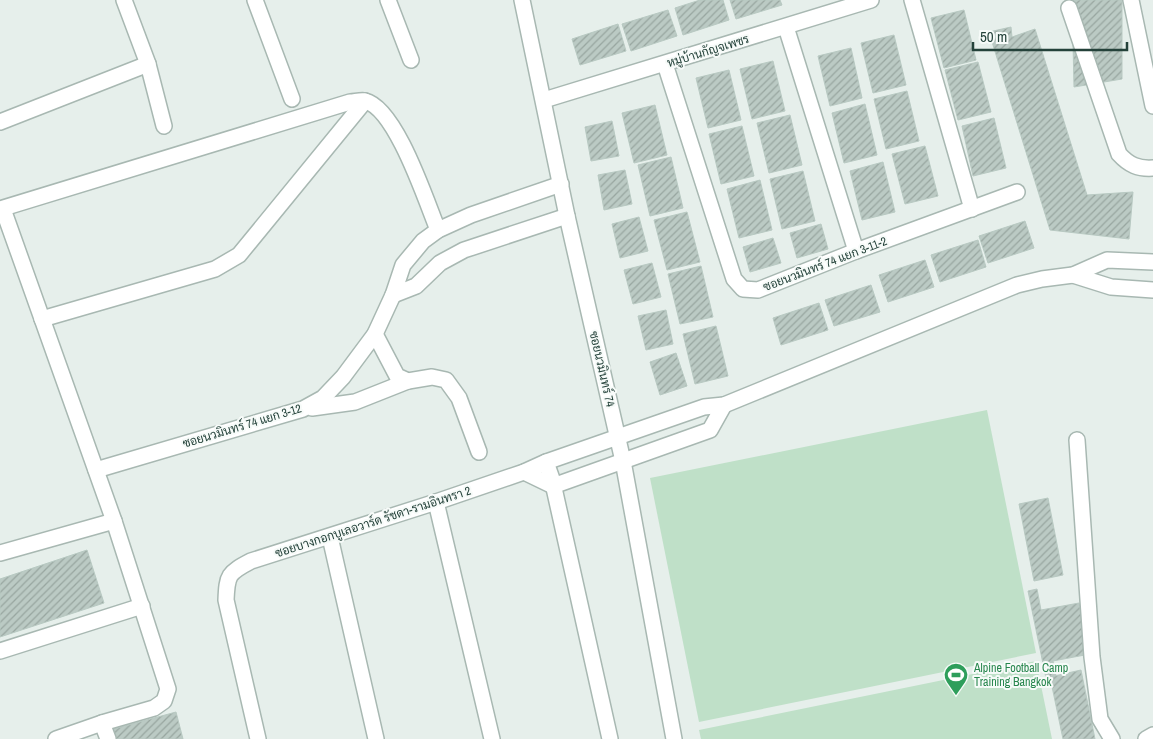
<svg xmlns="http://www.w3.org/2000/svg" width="1153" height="739" font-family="'Archivo Narrow',Sarabun,sans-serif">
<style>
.pitch{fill:#bfe0c8}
.building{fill:url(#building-hatch);stroke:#b8c9c2}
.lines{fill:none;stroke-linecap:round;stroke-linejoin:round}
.minor-casing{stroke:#a8b8b2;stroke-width:18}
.minor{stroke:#fff;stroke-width:15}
.labels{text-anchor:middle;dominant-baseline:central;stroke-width:4;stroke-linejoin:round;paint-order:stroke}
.street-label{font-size:12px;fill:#24423a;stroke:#f7fbf9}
.leisure-label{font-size:12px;fill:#27864d;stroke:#f7fbf9;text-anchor:start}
</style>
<defs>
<pattern id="building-hatch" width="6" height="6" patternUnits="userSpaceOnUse" patternTransform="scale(1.25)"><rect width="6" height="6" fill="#bbcac4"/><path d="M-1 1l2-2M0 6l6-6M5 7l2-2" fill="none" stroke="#98a6a0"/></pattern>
</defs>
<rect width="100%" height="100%" fill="#e6efeb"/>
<g class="pitch">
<polygon points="987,410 1036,653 699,722 650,478"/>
<polygon points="1036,661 1052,739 701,739 699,730"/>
</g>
<g class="building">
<polygon points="700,0 723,0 729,20 683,35 675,8"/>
<polygon points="730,0 780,0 782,5 736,19"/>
<polygon points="1072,0 1122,0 1122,79 1074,87"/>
<polygon points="668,10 677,36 631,51 622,24"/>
<polygon points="964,10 976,60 944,68 931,18"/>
<polygon points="618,24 626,51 580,65 572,39"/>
<polygon points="1011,27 1012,37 1035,29 1087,195 1133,192 1129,239 1050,230 989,32"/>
<polygon points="894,35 906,85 873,93 861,43"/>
<polygon points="851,48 862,98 830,106 818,56"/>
<polygon points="773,61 785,111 752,119 740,69"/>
<polygon points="978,62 991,112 958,120 945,70"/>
<polygon points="729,70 741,120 708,128 696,78"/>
<polygon points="907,91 919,141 886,149 874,99"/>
<polygon points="865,104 877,155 844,163 832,113"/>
<polygon points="655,105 667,155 634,163 622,113"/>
<polygon points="790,115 802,165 769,173 757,123"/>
<polygon points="994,118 1006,168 973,176 962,126"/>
<polygon points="612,121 619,156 591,161 585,127"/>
<polygon points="742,126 754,176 721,184 709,134"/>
<polygon points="925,146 938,196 905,204 892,154"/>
<polygon points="671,157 683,208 650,216 638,165"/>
<polygon points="883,162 895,212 862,220 850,171"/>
<polygon points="625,170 632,204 604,210 598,175"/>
<polygon points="803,171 815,221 782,229 770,179"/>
<polygon points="760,180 772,230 739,238 727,189"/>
<polygon points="687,212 700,262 667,270 654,220"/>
<polygon points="639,217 648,251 620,258 612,224"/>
<polygon points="1025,221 1034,248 988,263 979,236"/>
<polygon points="821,224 828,249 797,258 790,233"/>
<polygon points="773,238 781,263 750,272 743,247"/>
<polygon points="978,240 986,267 940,282 931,255"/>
<polygon points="925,260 934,287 888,302 879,275"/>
<polygon points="652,263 661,297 633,304 624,270"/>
<polygon points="701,266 713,317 680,324 668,274"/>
<polygon points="871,285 880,312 834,326 825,300"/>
<polygon points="819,303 828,330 781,345 773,318"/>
<polygon points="666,310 673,344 646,350 638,316"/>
<polygon points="716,326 728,376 695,384 683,334"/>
<polygon points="676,353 687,386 660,395 650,362"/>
<polygon points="1048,498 1063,575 1034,581 1019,504"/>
<polygon points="87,550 104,603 0,637 0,579"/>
<polygon points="1037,589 1041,610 1079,603 1090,654 1053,661 1057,681 1047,683 1028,591"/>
<polygon points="1081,670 1095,739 1063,739 1050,677"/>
<polygon points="176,712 183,739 116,739 114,729"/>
</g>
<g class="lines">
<defs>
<g id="minor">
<polyline points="124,0 148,64 164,126"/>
<polyline points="255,0 292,99"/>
<polyline points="388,0 411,60"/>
<polyline points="522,0 567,216 623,461 674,739"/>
<polyline points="912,0 972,209"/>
<polyline points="1131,0 1153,106"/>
<path d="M1069 8 1119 154C1129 165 1138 169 1153 168"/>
<polyline points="786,27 856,251"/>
<polyline points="665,64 734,279 743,289 758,290 856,251 1017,192"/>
<polyline points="544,100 871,0"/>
<polyline points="0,122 148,64"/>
<path d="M0 209 350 102C354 102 361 100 365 101 396 108 426 201 438 230"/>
<polyline points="3,209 114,521 168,689 164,701 154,708 102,723 56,739"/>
<polyline points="1073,275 1111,287 1153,290"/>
<polyline points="393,295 416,286 440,263 464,250 567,216"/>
<polyline points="42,319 215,269 239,255 365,101"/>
<polyline points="375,334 397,376 408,381 432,377 446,380 459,398 479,452"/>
<polyline points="312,408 355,402 408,381"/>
<polyline points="1077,440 1092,657 1100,719 1112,739"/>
<polyline points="546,462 552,479 610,739"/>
<polyline points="96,470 303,409 323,398 343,377 375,334 393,295 403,265 423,241 438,230 471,215 561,184"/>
<polyline points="524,472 553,486 710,430 724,405"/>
<polyline points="436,502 492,739"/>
<polyline points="330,537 376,739"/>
<polyline points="0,553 114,521"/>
<polyline points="0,651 142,606"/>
<polyline points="102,723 108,739"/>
<path d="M258 739 226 600C227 575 228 573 251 561L436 502 524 472 546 462 704 407 724 405 1017 285 1042 279 1073 275 1107 260 1153 262"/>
<polyline points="1146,739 1153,735"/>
</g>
</defs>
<use href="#minor" class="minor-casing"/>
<use href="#minor" class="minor"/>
</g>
<defs>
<symbol id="stadium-pin" viewBox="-11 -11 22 30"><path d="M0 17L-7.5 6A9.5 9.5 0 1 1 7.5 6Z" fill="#2e9e5b" stroke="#f7fbf9"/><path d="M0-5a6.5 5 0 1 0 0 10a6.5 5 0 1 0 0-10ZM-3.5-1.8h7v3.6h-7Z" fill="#fff"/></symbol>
</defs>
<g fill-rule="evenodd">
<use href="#stadium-pin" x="942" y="661" width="28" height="38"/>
</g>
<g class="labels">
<g class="street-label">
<text transform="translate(708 51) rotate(-17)">หมู่บ้านกัญจเพชร</text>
<text transform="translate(825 264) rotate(-21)">ซอยนวมินทร์ 74 แยก 3-11-2</text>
<text transform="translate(602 369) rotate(77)">ซอยนวมินทร์ 74</text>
<text transform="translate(242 426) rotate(-17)">ซอยนวมินทร์ 74 แยก 3-12</text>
<text transform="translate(373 522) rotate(-18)">ซอยบางกอกบูเลอวาร์ด รัชดา-รามอินทรา 2</text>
</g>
<g class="leisure-label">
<text x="974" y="668">Alpine Football Camp<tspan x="974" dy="14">Training Bangkok</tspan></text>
</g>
</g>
<path d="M973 42v8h154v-8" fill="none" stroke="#24423a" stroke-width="2.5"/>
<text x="980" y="42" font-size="15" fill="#24423a" stroke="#f7fbf9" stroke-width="4" paint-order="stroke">50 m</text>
</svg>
